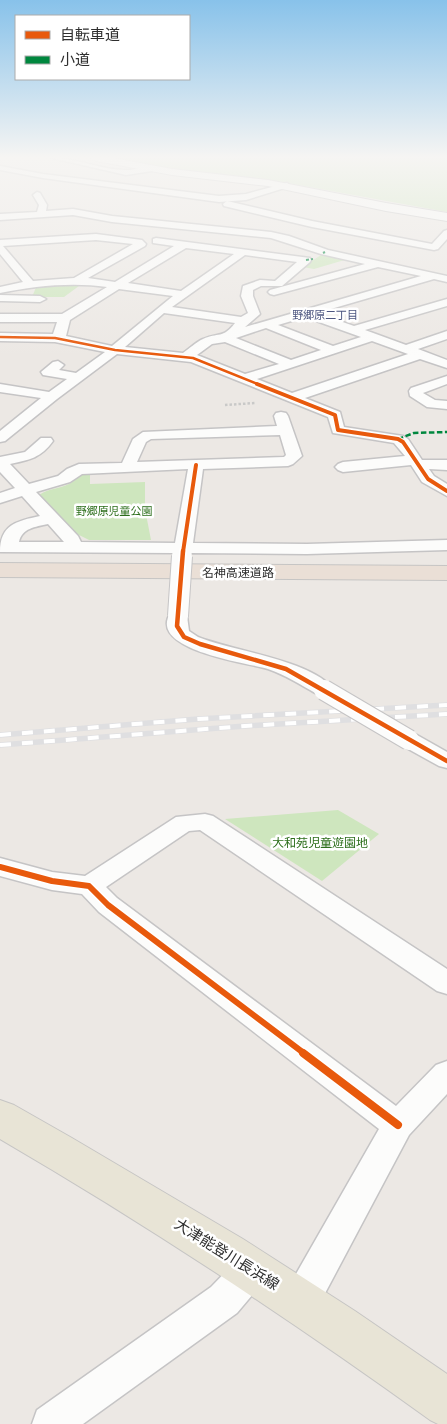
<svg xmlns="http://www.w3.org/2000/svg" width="447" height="1424" font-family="Montserrat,'Noto Sans JP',sans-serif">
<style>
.green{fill:#cee6be}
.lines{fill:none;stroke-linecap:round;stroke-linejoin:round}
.street-casing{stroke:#c5c4c5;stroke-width:3}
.secondary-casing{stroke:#c5c4c5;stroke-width:2}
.primary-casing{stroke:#c6c5c4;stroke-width:2}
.highway-casing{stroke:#c6c5c4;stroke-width:2}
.path{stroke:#c9c9c8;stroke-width:2.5;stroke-dasharray:2.5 2;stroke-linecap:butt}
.street{fill:#fcfcfb;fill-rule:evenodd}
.secondary{fill:#fcfcfb;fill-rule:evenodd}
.primary{fill:#e8e4d6;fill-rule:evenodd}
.highway{fill:#eadfd6;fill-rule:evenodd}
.rail-casing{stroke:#dfdfe1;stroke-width:5.5}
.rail{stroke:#fff;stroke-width:4;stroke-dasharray:11;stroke-linecap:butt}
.street-bridge-casing{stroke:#c5c4c5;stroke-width:22;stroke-linecap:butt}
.street-bridge{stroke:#fcfcfb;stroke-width:20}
.quiet-far1{stroke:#00873e;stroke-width:2;stroke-dasharray:3 2;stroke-linecap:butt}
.quiet{stroke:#00873e;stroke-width:2.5;stroke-dasharray:5.5 2.5;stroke-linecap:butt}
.cycleway-far4-casing{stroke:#fff;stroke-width:4.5}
.cycleway-far3-casing{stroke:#fff;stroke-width:6}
.cycleway-far2-casing{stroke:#fff;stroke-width:8}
.cycleway-far1-casing{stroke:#fff;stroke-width:9}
.cycleway-casing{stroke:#fff;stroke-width:11}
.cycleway-far4{stroke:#e8590c;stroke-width:2.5}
.cycleway-far3{stroke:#e8590c;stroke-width:4}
.cycleway-far2{stroke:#e8590c;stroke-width:4.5}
.cycleway-far1{stroke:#e8590c;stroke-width:6}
.cycleway{stroke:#e8590c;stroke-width:8}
.labels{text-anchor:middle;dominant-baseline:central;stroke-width:5;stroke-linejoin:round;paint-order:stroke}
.far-neighbourhood-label{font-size:11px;fill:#4d5680;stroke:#fff}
.far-park-label{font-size:11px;fill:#2c6e1b;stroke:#fff}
.street-label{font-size:12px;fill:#2e2e2e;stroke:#fff}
.park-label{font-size:12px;fill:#2c6e1b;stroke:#fff}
.near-street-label{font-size:15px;fill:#2e2e2e;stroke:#fff}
</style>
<rect width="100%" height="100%" fill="#ece8e4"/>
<g class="green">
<polygon points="111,158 447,158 447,212 271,180 154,167"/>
<polygon points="324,253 348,259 314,269 303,267"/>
<polygon points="83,283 64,297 32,297 37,285"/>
<path d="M90 472V484L145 482V509L151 540H89L75 533 39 499V495C49 488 60 489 69 484 78 479 78 474 90 472Z"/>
<polygon points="338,810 379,834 322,881 225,819"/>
</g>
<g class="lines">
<defs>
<g id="street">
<path d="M52 158C78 158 101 170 126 170 135 171 148 163 156 169L152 171 126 175Z"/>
<polygon points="0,166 43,174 219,196 246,194 287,183 291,186 246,200 219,202 43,178 0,170"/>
<path d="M37 192 40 193 47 205 46 211 73 209 112 216 271 232 289 236 328 250 447 276V282L434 279 317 313 354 326 447 299V306L365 330 406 345 447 331V339L418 349 447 360V368L420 359 305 398 340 412 344 427 403 436 408 439 422 460H447V470L429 469 434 476 447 484V496L422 482 411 465 343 472 338 470 335 467 338 464 343 462 405 456 394 443 333 433 328 417 191 362 117 354 57 399 5 441 0 442V431L41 398 0 392V384L49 392 67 379 43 375 41 372 53 362 58 361 64 365 59 370 76 373 105 352 55 342 0 341V333L53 334 57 322H0V314H62L107 287C71 282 35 286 0 293V287L23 282 0 254V240L96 234 142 240 146 244 145 246 88 278 115 282 174 246 153 243V239L156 238 310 258 311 260 310 262 282 286H261L253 290V296L260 314 245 327 421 276 378 267 274 295 270 294 268 292 270 290 365 264 321 254 271 238 112 222 73 215 0 220V214L37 212 39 205 33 195ZM96 240 133 244 74 278 33 281 3 246ZM186 248 234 254 181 291 128 283ZM245 255 297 262 275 281 260 280 243 286 241 296 248 313 241 317 172 307ZM119 289 173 296 112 346 66 336 70 320ZM164 313 235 323C223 339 218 332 203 339 196 342 189 349 183 353L125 347ZM305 317 361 337 333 346 278 325ZM266 328 321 350 291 360 236 338ZM372 341 408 354 292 393 257 379ZM225 342 279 364 245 374 197 355 212 344Z"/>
<polygon points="227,201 312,221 432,244 444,231 447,230 447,239 438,249 434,250 312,227 224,206 223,204"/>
<polygon points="0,295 40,296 46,299 40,302 2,301 0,301"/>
<polygon points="447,376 447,384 423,393 435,400 447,401 447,409 427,407 410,396 409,391 411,388"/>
<path d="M281 412 286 413 288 416 302 456 293 464 288 466 203 469 193 543 307 544 447 540V550L307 554 191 553 188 560 182 561 176 560 174 553 0 552C0 525 16 521 40 516L22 496 0 503V493L15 488 0 472V457L25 452 41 438H51L53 441C41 458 29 460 10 464L29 484 58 476 67 469 79 464 122 463 133 439 143 432 277 426 274 416 276 413ZM280 435 286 455 284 457 137 462 146 442 151 439ZM188 469 175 543 81 542 78 536 36 492 70 482 82 474ZM48 524 64 542H19C22 528 35 527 48 524Z"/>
<path d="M178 610 185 612 187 616 189 631 198 637C232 651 313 660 334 690L331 694 324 696 317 694C301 685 286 675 268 669 249 663 145 650 171 612Z"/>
<polygon points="409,733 417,735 447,752 447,768 439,766 401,745 398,740 401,735"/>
<polygon points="205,814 213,816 447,969 447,994 437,991 200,830 189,831 106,887 117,898 396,1106 436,1065 447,1061 447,1094 409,1135 314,1314 301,1319 288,1314 283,1301 288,1288 379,1129 99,912 82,894 52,890 0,876 0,858 52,872 85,876 176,817"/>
<polygon points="252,1252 264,1257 269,1269 264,1281 237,1313 83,1424 32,1424 37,1410 211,1287 240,1257"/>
</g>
<polygon id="secondary" points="91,158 113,158 172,169 268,180 386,203 447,213 447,221 386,211 268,186 172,175 96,161"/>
<path id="primary" d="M0 1100 14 1105 72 1138 243 1239 355 1311 447 1374V1424H438L430 1420C291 1320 148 1225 0 1139Z"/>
<polygon id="highway" points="0,563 447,566 447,580 0,577"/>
</defs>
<use href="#street" class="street-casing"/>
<use href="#secondary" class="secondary-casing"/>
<use href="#primary" class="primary-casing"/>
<use href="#highway" class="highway-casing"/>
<polyline class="path" points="225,405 255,403"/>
<use href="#street" class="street"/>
<use href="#secondary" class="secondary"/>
<use href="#primary" class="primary"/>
<use href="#highway" class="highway"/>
<defs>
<g id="rail">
<polyline points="0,735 198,719 447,705"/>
<polyline points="0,745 245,726 447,714"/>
</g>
</defs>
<use href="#rail" class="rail-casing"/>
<use href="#rail" class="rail"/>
<defs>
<g id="street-bridge">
<polyline points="178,616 182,556"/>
<polyline points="324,690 409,740"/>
</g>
</defs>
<use href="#street-bridge" class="street-bridge-casing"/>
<use href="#street-bridge" class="street-bridge"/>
<g class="quiet-far1">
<polyline points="323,253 325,252"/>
<polyline points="306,260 313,259"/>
</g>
<polyline class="quiet" points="398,439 414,433 447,432"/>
<defs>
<polyline id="cycleway-far4" points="0,337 55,338 115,350 193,358 260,385"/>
<g id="cycleway-far3">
<polyline points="257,384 335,415 338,430 398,439 403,442 428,479 447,491"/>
<polyline points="183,552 196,465"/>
</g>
<polyline id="cycleway-far2" points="183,551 177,626 184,637 200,644 286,669 447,761"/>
<polyline id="cycleway-far1" points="0,867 52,881 89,886 108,905 305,1054"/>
<polyline id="cycleway" points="303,1053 398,1125"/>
</defs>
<use href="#cycleway-far4" class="cycleway-far4-casing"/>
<use href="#cycleway-far3" class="cycleway-far3-casing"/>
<use href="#cycleway-far2" class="cycleway-far2-casing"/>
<use href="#cycleway-far1" class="cycleway-far1-casing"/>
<use href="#cycleway" class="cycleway-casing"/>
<use href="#cycleway-far4" class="cycleway-far4"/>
<use href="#cycleway-far3" class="cycleway-far3"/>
<use href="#cycleway-far2" class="cycleway-far2"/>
<use href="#cycleway-far1" class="cycleway-far1"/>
<use href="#cycleway" class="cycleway"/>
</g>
<linearGradient id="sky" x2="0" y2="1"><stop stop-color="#88c2ea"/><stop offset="0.44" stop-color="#f6f5f3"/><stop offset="1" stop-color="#f6f5f3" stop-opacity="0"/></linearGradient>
<rect width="447" height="357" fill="url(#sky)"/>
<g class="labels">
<g class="far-neighbourhood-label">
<text x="325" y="315">野郷原二丁目</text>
</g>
<g class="far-park-label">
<text x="114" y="511">野郷原児童公園</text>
</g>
<g class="street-label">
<text x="238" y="572">名神高速道路</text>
</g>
<g class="park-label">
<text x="320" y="842">大和苑児童遊園地</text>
</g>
<g class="near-street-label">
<text transform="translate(227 1254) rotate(32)">大津能登川長浜線</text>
</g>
</g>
<rect x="15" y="15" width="175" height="65" fill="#ffffff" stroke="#ababab"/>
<rect x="25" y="31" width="25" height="8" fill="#e8590c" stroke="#ababab"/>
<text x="60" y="40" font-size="15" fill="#2e2e2e">自転車道</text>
<rect x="25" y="56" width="25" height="8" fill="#00873e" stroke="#ababab"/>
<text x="60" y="65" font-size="15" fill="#2e2e2e">小道</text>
</svg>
